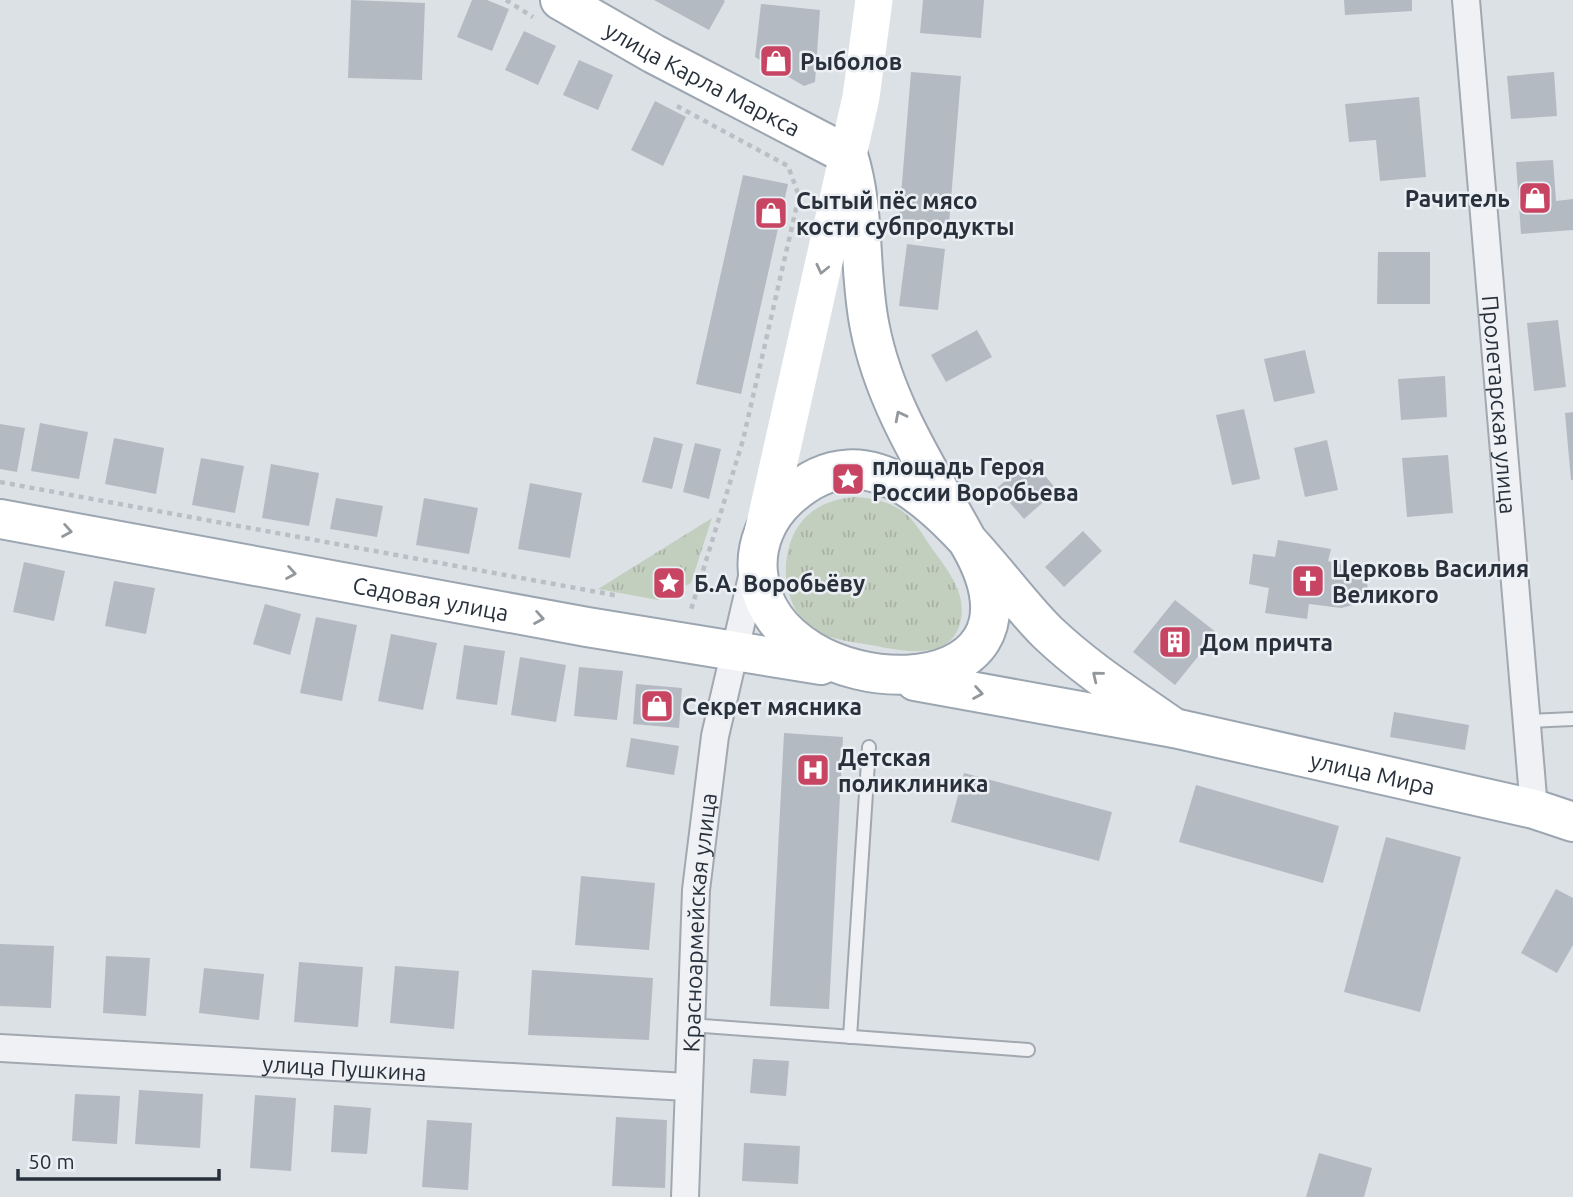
<svg xmlns="http://www.w3.org/2000/svg" width="1573" height="1197" font-family="Ubuntu,sans-serif">
<style>
.grass{fill:url(#grass-tufts)}
.building{fill:#b4bac2}
.lines{fill:none;stroke-linecap:round;stroke-linejoin:round}
.service-casing{stroke:#a2a8af;stroke-width:16}
.minor-casing{stroke:#a2a8af;stroke-width:30}
.primary-casing{stroke:#9ca6b1;stroke-width:42}
.path{stroke:#bbbfc4;stroke-width:4.5;stroke-dasharray:5 5;stroke-linecap:butt}
.service{stroke:#eff1f4;stroke-width:12}
.minor{stroke:#eff1f4;stroke-width:26}
.secondary{stroke:#fff;stroke-width:37}
.primary{stroke:#fff;stroke-width:38}
.oneway{stroke:#93989d}
.labels{text-anchor:middle;dominant-baseline:central;stroke-width:5;stroke-linejoin:round;paint-order:stroke}
.poi-label{font-size:23px;font-weight:bold;fill:#27303b;stroke:#ebeff4;text-anchor:start}
.street-label{font-size:23px;fill:#27303b;stroke:#ebeff4}
</style>
<defs>
<pattern id="grass-tufts" width="24" height="20" patternUnits="userSpaceOnUse" patternTransform="scale(1.75)"><rect width="24" height="20" fill="#c3cfbe"/><path d="M3 7l-1-3M5 7V3M7 7l1-3M15 17l-1-3M17 17v-4M19 17l1-3" fill="none" stroke="#a8b2a4"/></pattern>
</defs>
<rect width="100%" height="100%" fill="#dce1e6"/>
<g class="grass">
<path d="M855 497C872 498 887 501 901 510 914 519 922 534 931 547 948 571 968 593 960 624 956 637 948 645 935 649 913 654 892 649 871 645 853 642 831 640 815 630 780 608 777 550 803 520 816 505 837 498 855 497Z"/>
<polygon points="712,518 691,583 658,600 598,589"/>
</g>
<g class="building">
<polygon points="351,0 425,3 422,80 348,78"/>
<polygon points="472,0 487,0 509,9 492,51 457,37"/>
<polygon points="654,0 723,0 725,1 709,30"/>
<polygon points="923,0 984,0 981,38 920,33"/>
<polygon points="1344,0 1412,0 1412,11 1345,15"/>
<polygon points="761,4 820,10 815,82 804,86 755,57"/>
<polygon points="524,31 556,46 538,85 505,70"/>
<polygon points="579,60 613,75 598,110 563,95"/>
<polygon points="911,72 961,76 949,224 899,220"/>
<polygon points="1554,72 1557,116 1511,119 1507,76"/>
<polygon points="1419,97 1426,177 1380,181 1376,140 1349,142 1345,104"/>
<polygon points="655,101 686,117 663,166 631,150"/>
<polygon points="1553,160 1556,201 1573,199 1573,230 1521,234 1516,162"/>
<polygon points="743,175 788,184 741,394 696,384"/>
<polygon points="907,244 945,249 938,310 899,306"/>
<polygon points="1378,252 1430,252 1430,304 1377,304"/>
<polygon points="1558,320 1566,387 1534,391 1527,323"/>
<polygon points="977,330 992,357 946,382 931,355"/>
<polygon points="1305,350 1315,393 1274,402 1264,359"/>
<polygon points="1445,376 1447,417 1401,420 1398,379"/>
<polygon points="1244,409 1260,479 1232,485 1216,415"/>
<polygon points="1573,412 1573,480 1571,480 1565,413"/>
<polygon points="40,423 88,432 79,479 31,471"/>
<polygon points="0,424 25,428 17,472 0,469"/>
<polygon points="654,437 683,444 672,489 642,482"/>
<polygon points="114,438 164,448 156,494 105,484"/>
<polygon points="1327,440 1338,490 1305,497 1294,448"/>
<polygon points="695,443 721,449 709,499 683,492"/>
<polygon points="1448,455 1453,513 1407,517 1402,458"/>
<polygon points="201,458 244,466 235,513 192,505"/>
<polygon points="1031,459 1057,490 1024,519 997,488"/>
<polygon points="271,464 319,473 309,526 262,518"/>
<polygon points="530,483 582,493 570,558 518,549"/>
<polygon points="336,498 383,506 377,537 330,529"/>
<polygon points="424,498 478,508 469,554 416,545"/>
<polygon points="1083,531 1102,551 1064,587 1045,567"/>
<polygon points="1278,540 1331,549 1328,561 1356,568 1366,578 1368,589 1361,603 1341,608 1309,604 1307,619 1265,613 1269,588 1249,584 1253,554 1275,557"/>
<polygon points="24,562 65,571 54,621 13,612"/>
<polygon points="114,581 155,588 146,634 105,626"/>
<polygon points="1175,600 1217,633 1175,685 1133,652"/>
<polygon points="265,604 301,614 290,655 253,644"/>
<polygon points="316,617 357,625 342,701 300,693"/>
<polygon points="391,634 437,643 423,710 378,701"/>
<polygon points="464,645 505,651 497,705 456,699"/>
<polygon points="520,657 566,665 556,722 511,715"/>
<polygon points="579,667 623,671 617,720 574,716"/>
<polygon points="636,684 682,688 679,728 633,724"/>
<polygon points="1394,712 1469,725 1465,750 1390,737"/>
<polygon points="784,733 843,737 829,1009 770,1006"/>
<polygon points="631,738 679,746 674,775 626,767"/>
<polygon points="964,773 1112,812 1099,861 951,822"/>
<polygon points="1196,785 1339,826 1323,883 1179,842"/>
<polygon points="1386,837 1461,857 1420,1012 1344,992"/>
<polygon points="581,876 655,883 649,950 575,945"/>
<polygon points="1556,889 1573,898 1573,945 1557,973 1521,953"/>
<polygon points="0,944 54,946 51,1008 0,1006"/>
<polygon points="106,956 150,958 146,1016 103,1013"/>
<polygon points="299,962 363,967 358,1027 294,1022"/>
<polygon points="395,966 459,971 454,1029 390,1023"/>
<polygon points="204,968 264,974 259,1020 199,1013"/>
<polygon points="532,970 653,978 649,1040 528,1035"/>
<polygon points="753,1059 789,1061 786,1096 750,1093"/>
<polygon points="139,1090 203,1094 200,1148 135,1144"/>
<polygon points="75,1094 120,1096 117,1144 72,1141"/>
<polygon points="255,1095 296,1098 291,1171 250,1168"/>
<polygon points="334,1105 371,1108 367,1154 331,1152"/>
<polygon points="616,1117 667,1120 665,1188 612,1186"/>
<polygon points="427,1120 472,1123 468,1190 422,1187"/>
<polygon points="744,1143 800,1146 798,1184 742,1181"/>
<polygon points="1319,1153 1372,1168 1364,1197 1306,1197"/>
</g>
<g class="lines">
<defs>
<g id="service">
<polyline points="1528,721 1573,719"/>
<polyline points="690,1025 1028,1050"/>
<polyline points="850,1037 869,747"/>
</g>
<g id="minor">
<path id="s1" d="M1466 0 1534 809"/>
<path id="s2" d="M0 1048 687 1087"/>
<path id="s3" d="M685 1197 696 890 715 736 755 564"/>
</g>
<g id="primary">
<path id="s4" d="M560 0 654 54 848 155C866 211 858 271 870 328 885 405 930 472 967 540 1075 718 770 710 758 573 755 545 767 517 788 498 891 402 986 573 1048 633 1087 670 1130 697 1174 728"/>
<path id="s5" d="M0 519 587 627 821 665"/>
<path id="s6" d="M915 681 1174 728 1534 809 1573 822"/>
</g>
</defs>
<use href="#service" class="service-casing"/>
<use href="#minor" class="minor-casing"/>
<use href="#primary" class="primary-casing"/>
<g class="path">
<polyline points="506,0 533,17"/>
<polyline points="677,106 788,166 799,196 743,440 690,613"/>
<polyline points="0,482 619,596"/>
</g>
<use href="#service" class="service"/>
<use href="#minor" class="minor"/>
<polyline class="secondary" points="763,533 861,97 874,0"/>
<use href="#primary" class="primary"/>
</g>
<defs><path id="oneway-chevron" d="M-2-3.5L2.5 0L-2 3.5" fill="none" stroke-width="1.6" stroke-linecap="round" stroke-linejoin="round" transform="scale(1.75)"/></defs>
<g class="oneway">
<use href="#oneway-chevron" transform="translate(822 269) rotate(103)"/>
<use href="#oneway-chevron" transform="translate(900 416) rotate(-117)"/>
<use href="#oneway-chevron" transform="translate(67 531) rotate(10)"/>
<use href="#oneway-chevron" transform="translate(291 573) rotate(10)"/>
<use href="#oneway-chevron" transform="translate(539 618) rotate(10)"/>
<use href="#oneway-chevron" transform="translate(1097 676) rotate(-141)"/>
<use href="#oneway-chevron" transform="translate(978 693) rotate(10)"/>
</g>
<defs>
<symbol id="shop-square" viewBox="-11 -11 22 22"><rect x="-9" y="-9" width="18" height="18" rx="4" fill="#c74563" stroke="#ebeff4"/><path d="M-5-2.5h2.3a2.7 3.5 0 0 1 5.4 0H5L5.5 6h-11ZM-1.5-2.5h3a1.5 2.3 0 0 0-3 0Z" fill="#fff"/></symbol>
<symbol id="sight-square" viewBox="-11 -11 22 22"><rect x="-9" y="-9" width="18" height="18" rx="4" fill="#c74563" stroke="#ebeff4"/><path d="M0-6L1.8-2.2L6-1.7L2.9 1.2L3.7 5.4L0 3.3L-3.7 5.4L-2.9 1.2L-6-1.7L-1.8-2.2Z" fill="#fff"/></symbol>
<symbol id="church-square" viewBox="-11 -11 22 22"><rect x="-9" y="-9" width="18" height="18" rx="4" fill="#c74563" stroke="#ebeff4"/><path d="M-1.2-6h2.4v3.5h3.3v2.4h-3.3V6h-2.4V-.1h-3.3v-2.4h3.3Z" fill="#fff"/></symbol>
<symbol id="building-square" viewBox="-11 -11 22 22"><rect x="-9" y="-9" width="18" height="18" rx="4" fill="#c74563" stroke="#ebeff4"/><path d="M-4-6H4V6H1V3H-1V6H-4ZM-2.5-4.3h1.7v1.8h-1.7ZM.8-4.3h1.7v1.8H.8ZM-2.5-1h1.7V.8h-1.7ZM.8-1h1.7V.8H.8Z" fill="#fff"/></symbol>
<symbol id="hospital-square" viewBox="-11 -11 22 22"><rect x="-9" y="-9" width="18" height="18" rx="4" fill="#c74563" stroke="#ebeff4"/><path d="M-5-5h3v3.5h4V-5h3V5h-3V1.5h-4V5h-3Z" fill="#fff"/></symbol>
</defs>
<g fill-rule="evenodd">
<use href="#shop-square" x="757" y="42" width="38" height="38"/>
<use href="#shop-square" x="1516" y="179" width="38" height="38"/>
<use href="#shop-square" x="752" y="194" width="38" height="38"/>
<use href="#sight-square" x="829" y="460" width="38" height="38"/>
<use href="#church-square" x="1289" y="562" width="38" height="38"/>
<use href="#sight-square" x="650" y="564" width="38" height="38"/>
<use href="#building-square" x="1156" y="623" width="38" height="38"/>
<use href="#shop-square" x="638" y="687" width="38" height="38"/>
<use href="#hospital-square" x="794" y="751" width="38" height="38"/>
</g>
<g class="labels">
<g class="poi-label">
<text x="800" y="61">Рыболов</text>
<text x="1510" y="198" text-anchor="end">Рачитель</text>
<text x="796" y="200">Сытый пёс мясо<tspan x="796" dy="26">кости субпродукты</tspan></text>
<text x="872" y="466">площадь Героя<tspan x="872" dy="26">России Воробьева</tspan></text>
<text x="1332" y="568">Церковь Василия<tspan x="1332" dy="26">Великого</tspan></text>
<text x="694" y="583">Б.А. Воробьёву</text>
<text x="1200" y="642">Дом причта</text>
<text x="682" y="706">Секрет мясника</text>
<text x="838" y="757">Детская<tspan x="838" dy="26">поликлиника</tspan></text>
</g>
<g class="street-label">
<text stroke="none"><textPath href="#s4" startOffset="163">улица Карла Маркса</textPath></text>
<text stroke="none"><textPath href="#s1" startOffset="406">Пролетарская улица</textPath></text>
<text stroke="none"><textPath href="#s5" startOffset="438">Садовая улица</textPath></text>
<text stroke="none"><textPath href="#s6" startOffset="467">улица Мира</textPath></text>
<text stroke="none"><textPath href="#s3" startOffset="275">Красноармейская улица</textPath></text>
<text stroke="none"><textPath href="#s2" startOffset="345">улица Пушкина</textPath></text>
</g>
</g>
<path d="M18 1169v10h201v-10" fill="none" stroke="#27303b" stroke-width="3.5"/>
<text x="28" y="1169" font-size="21" fill="#27303b" stroke="#ebeff4" stroke-width="5" paint-order="stroke">50 m</text>
</svg>
